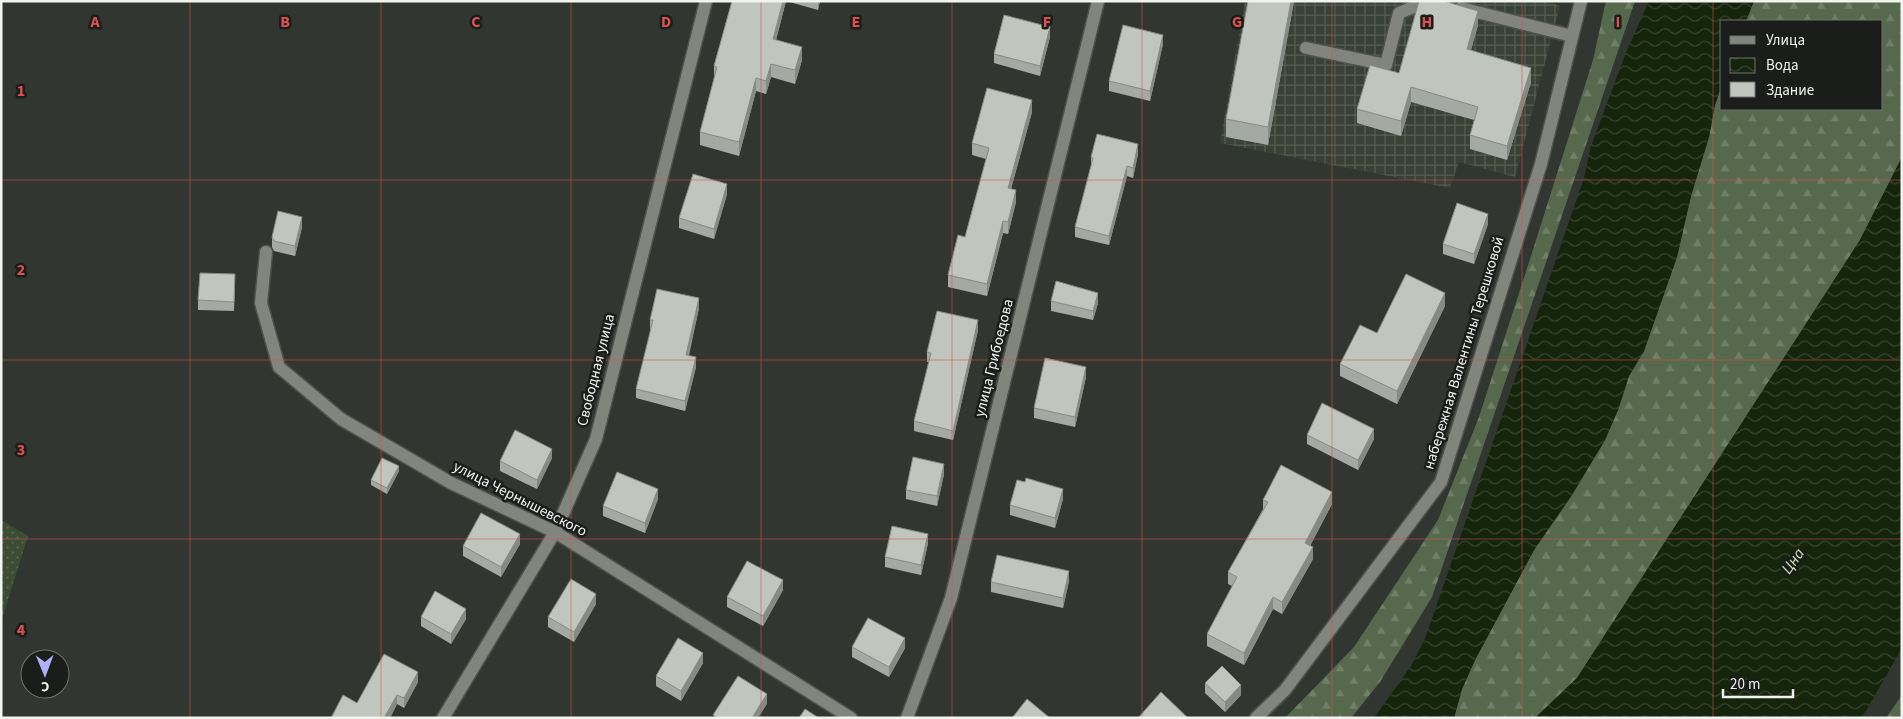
<svg xmlns="http://www.w3.org/2000/svg" width="1903" height="719" font-family="'Source Sans 3',sans-serif">
<style>
.industrial{fill:url(#industrial-grid)}
.grass{fill:url(#grass-dots)}
.forest{fill:url(#forest-firs)}
.water{fill:url(#water-waves)}
.lines{fill:none;stroke-linecap:round;stroke-linejoin:round}
.minor-casing{stroke:#4e514c;stroke-width:15}
.minor{stroke:#81857e;stroke-width:12}
.wall{fill:#a5a9a3}
.shaded-wall{fill:#868a84}
.building{fill:#c0c5bd;stroke:#868a84}
.grid{fill:none;stroke:#dc5150;stroke-width:1;stroke-opacity:0.55}
.labels{text-anchor:middle;dominant-baseline:central;stroke-width:5;stroke-linejoin:round;paint-order:stroke}
.street-label{font-size:15px;fill:#f2f4f0;stroke:#1b1d1a}
.water-label{font-size:16px;font-style:italic;fill:#c5e7b3;stroke:#1b1d1a}
.grid-label{font-size:16px;text-anchor:middle;font-weight:bold;fill:#dc5150;stroke:#1b1d1a;stroke-width:5;stroke-linejoin:round;paint-order:stroke}
</style>
<defs>
<pattern id="industrial-grid" width="8" height="8" patternUnits="userSpaceOnUse" patternTransform="scale(1.25)"><rect width="8" height="8" fill="#394136"/><path d="M0 4h8M4 0v8" fill="none" stroke="#565d53"/></pattern>
<pattern id="grass-dots" width="8" height="8" patternUnits="userSpaceOnUse" patternTransform="scale(1.25)"><rect width="8" height="8" fill="#3c4d33"/><path d="M2 2h.1M6 6h.1" fill="none" stroke="#596751" stroke-width="1.8" stroke-linecap="round"/></pattern>
<pattern id="forest-firs" width="22" height="20" patternUnits="userSpaceOnUse" patternTransform="scale(1.25)"><rect width="22" height="20" fill="#57694d"/><path d="M5 1l3.5 6h-7zM16 11l3.5 6h-7z" fill="#707f67"/></pattern>
<pattern id="water-waves" width="16" height="10" patternUnits="userSpaceOnUse" patternTransform="scale(1.25)"><rect width="16" height="10" fill="#15250b"/><path d="M0 5q4-4 8 0t8 0" fill="none" stroke="#38452f"/></pattern>
</defs>
<rect width="100%" height="100%" fill="#323630"/>
<polygon class="industrial" points="1245,1 1546,1 1560,6 1515,177 1459,162 1450,188 1220,143"/>
<polygon class="grass" points="1,520 28,536 1,622"/>
<g class="forest">
<polygon points="1606,1 1635,1 1432,597 1380,682 1351,718 1285,718 1354,647 1438,520 1479,417 1531,256 1593,60"/>
<polygon points="1754,1 1902,1 1902,157 1860,240 1577,678 1535,718 1454,718 1462,689 1475,660 1534,550 1572,495 1605,440 1618,410 1629,376 1644,351 1677,257 1691,196 1709,137 1715,105 1722,85 1722,109 1882,109 1882,21 1746,21"/>
<polygon points="1902,695 1902,718 1886,718"/>
</g>
<g class="water">
<polygon points="1649,1 1754,1 1746,21 1722,21 1722,85 1715,105 1709,137 1691,196 1677,257 1644,351 1629,376 1618,410 1605,440 1572,495 1534,550 1475,660 1462,689 1454,718 1374,718 1411,666 1426,636 1584,178 1591,146 1625,55"/>
<polygon points="1902,157 1902,648 1866,711 1860,718 1535,718 1577,678 1860,240"/>
</g>
<g class="lines">
<defs>
<g id="minor">
<polyline points="1461,8 1572,36"/>
<polyline points="1306,48 1386,65 1399,13 1428,1"/>
<polyline points="266,252 261,303 279,367 341,419 451,483 555,532 851,718"/>
<polyline points="443,718 555,532 596,439 706,1"/>
<polyline points="907,718 951,598 1098,1"/>
<polyline points="1256,718 1285,690 1441,482 1541,164 1581,1"/>
</g>
</defs>
<use href="#minor" class="minor-casing"/>
<use href="#minor" class="minor"/>
</g>
<g class="wall">
<polygon points="732,1 820,1 818,10 786,1 776,40 802,60 795,84 771,77 766,94 756,91 739,156 700,145 700,132 714,78 714,66"/>
<polygon points="1248,1 1294,1 1268,145 1226,137 1226,119"/>
<polygon points="1478,25 1471,50 1531,82 1507,160 1470,149 1470,135 1474,120 1411,102 1401,136 1357,123 1357,109 1399,73"/>
<polygon points="1050,37 1040,76 994,63 994,54"/>
<polygon points="1163,44 1150,101 1109,91 1109,81"/>
<polygon points="1032,112 1011,189 1016,202 1008,234 1003,233 987,296 948,287 948,275 965,237 986,159 972,155 972,143"/>
<polygon points="1138,154 1133,178 1127,176 1109,245 1075,237 1075,227 1091,167 1091,157"/>
<polygon points="727,194 714,239 679,228 679,218"/>
<polygon points="1488,224 1474,264 1443,254 1443,244"/>
<polygon points="302,227 295,256 274,251 272,247 272,237"/>
<polygon points="235,284 234,311 198,310 198,300"/>
<polygon points="1051,301 1098,303 1093,320 1051,311"/>
<polygon points="1445,306 1397,404 1340,376 1340,364 1377,333"/>
<polygon points="699,308 689,355 696,367 685,411 636,398 636,389 651,330 650,330 650,320"/>
<polygon points="978,330 953,440 914,431 914,421 929,362 927,362 927,352"/>
<polygon points="1086,377 1075,427 1034,418 1034,408"/>
<polygon points="1307,435 1374,439 1358,470 1307,444"/>
<polygon points="552,458 537,489 500,471 500,461"/>
<polygon points="399,471 387,494 371,485 371,480"/>
<polygon points="944,474 937,506 906,499 906,490"/>
<polygon points="658,499 645,533 603,516 603,506"/>
<polygon points="1063,499 1055,528 1010,515 1010,505"/>
<polygon points="1263,500 1332,504 1310,546 1313,559 1282,614 1273,609 1244,665 1207,646 1207,634 1232,586 1228,584 1228,572 1263,509"/>
<polygon points="928,543 921,575 885,567 885,557"/>
<polygon points="520,544 501,577 463,556 463,546"/>
<polygon points="1069,581 1063,608 991,592 991,582"/>
<polygon points="783,590 763,626 727,607 727,597"/>
<polygon points="596,604 574,642 548,627 548,617"/>
<polygon points="421,617 466,619 451,644 421,626"/>
<polygon points="852,647 905,648 889,677 852,657"/>
<polygon points="703,663 681,701 656,686 656,676"/>
<polygon points="418,682 404,708 397,704 390,718 331,718 357,703"/>
<polygon points="1205,683 1241,695 1225,712 1205,693"/>
</g>
<g class="shaded-wall">
<polygon points="783,1 786,1 773,52 773,39"/>
<polygon points="818,1 820,1 818,10"/>
<polygon points="1291,1 1294,1 1268,145 1268,127"/>
<polygon points="1478,11 1478,25 1467,63 1467,49"/>
<polygon points="1050,27 1050,37 1040,76 1040,66"/>
<polygon points="1163,35 1163,44 1150,101 1150,91"/>
<polygon points="802,47 802,60 795,84 795,70"/>
<polygon points="771,64 771,77 766,94 766,81"/>
<polygon points="1531,68 1531,82 1507,160 1507,146"/>
<polygon points="756,78 756,91 739,156 739,142"/>
<polygon points="1411,87 1411,102 1401,136 1401,121"/>
<polygon points="1032,100 1032,112 1008,200 1008,188"/>
<polygon points="1138,144 1138,154 1133,178 1133,168"/>
<polygon points="1127,166 1127,176 1109,245 1109,236"/>
<polygon points="727,184 727,194 714,239 714,229"/>
<polygon points="1016,190 1016,202 1008,234 1008,222"/>
<polygon points="1488,214 1488,224 1474,264 1474,254"/>
<polygon points="302,217 302,227 295,256 295,246"/>
<polygon points="1003,221 1003,233 987,296 987,284"/>
<polygon points="1098,293 1098,303 1093,320 1093,311"/>
<polygon points="1445,293 1445,306 1397,404 1397,391"/>
<polygon points="699,298 699,308 686,364 686,355"/>
<polygon points="978,320 978,330 953,440 953,431"/>
<polygon points="696,357 696,367 685,411 685,401"/>
<polygon points="1086,367 1086,377 1075,427 1075,417"/>
<polygon points="1374,429 1374,439 1358,470 1358,460"/>
<polygon points="552,449 552,458 537,489 537,480"/>
<polygon points="944,464 944,474 937,506 937,496"/>
<polygon points="399,466 399,471 387,494 387,488"/>
<polygon points="658,489 658,499 645,533 645,523"/>
<polygon points="1063,489 1063,499 1055,528 1055,518"/>
<polygon points="1332,492 1332,504 1305,555 1305,543"/>
<polygon points="520,534 520,544 501,577 501,567"/>
<polygon points="928,534 928,543 921,575 921,565"/>
<polygon points="1313,547 1313,559 1282,614 1282,602"/>
<polygon points="1069,571 1069,581 1063,608 1063,598"/>
<polygon points="783,580 783,590 763,626 763,616"/>
<polygon points="596,594 596,604 574,642 574,632"/>
<polygon points="1273,597 1273,609 1244,665 1244,653"/>
<polygon points="466,609 466,619 451,644 451,634"/>
<polygon points="905,638 905,648 889,677 889,667"/>
<polygon points="703,653 703,663 681,701 681,691"/>
<polygon points="418,672 418,682 404,708 404,698"/>
<polygon points="1241,685 1241,695 1225,712 1225,702"/>
<polygon points="767,694 767,704 758,718 752,718"/>
<polygon points="397,695 397,704 390,718 384,718"/>
</g>
<g class="building">
<polygon points="732,1 783,1 773,39 802,47 795,70 771,64 766,81 756,78 739,142 700,132 717,67 714,66"/>
<polygon points="1248,1 1291,1 1268,127 1226,119"/>
<polygon points="1419,1 1444,1 1478,11 1467,49 1531,68 1507,146 1470,135 1478,107 1411,87 1401,121 1357,109 1370,65 1399,73"/>
<polygon points="1004,15 1050,27 1040,66 994,54"/>
<polygon points="1123,25 1163,35 1150,91 1109,81"/>
<polygon points="987,88 1032,100 1008,188 1016,190 1008,222 1003,221 987,284 948,275 958,235 965,237 989,148 972,143"/>
<polygon points="1097,134 1138,144 1133,168 1127,166 1109,236 1075,227 1093,158 1091,157"/>
<polygon points="693,174 727,184 714,229 679,218"/>
<polygon points="1457,203 1488,214 1474,254 1443,244"/>
<polygon points="278,211 302,217 295,246 274,241 272,237"/>
<polygon points="200,273 235,274 234,302 198,300"/>
<polygon points="1406,274 1445,293 1397,391 1340,364 1360,325 1377,333"/>
<polygon points="1056,281 1098,293 1093,311 1051,301"/>
<polygon points="657,289 699,298 686,355 696,357 685,401 636,389 653,320 650,320"/>
<polygon points="937,311 978,320 953,431 914,421 931,353 927,352"/>
<polygon points="1045,358 1086,367 1075,417 1034,408"/>
<polygon points="1322,403 1374,429 1358,460 1307,435"/>
<polygon points="515,430 552,449 537,480 500,461"/>
<polygon points="913,457 944,464 937,496 906,490"/>
<polygon points="382,458 399,466 387,488 371,480"/>
<polygon points="1281,465 1332,492 1305,543 1313,547 1282,602 1273,597 1244,653 1207,634 1237,577 1228,572 1268,502 1263,500"/>
<polygon points="617,472 658,489 645,523 603,506"/>
<polygon points="1026,478 1063,489 1055,518 1010,505 1017,480 1025,482"/>
<polygon points="481,513 520,534 501,567 463,546"/>
<polygon points="892,526 928,534 921,565 885,557"/>
<polygon points="997,555 1069,571 1063,598 991,582"/>
<polygon points="747,561 783,580 763,616 727,597"/>
<polygon points="571,579 596,594 574,632 548,617"/>
<polygon points="435,591 466,609 451,634 421,617"/>
<polygon points="868,618 905,638 889,667 852,647"/>
<polygon points="678,638 703,653 681,691 656,676"/>
<polygon points="384,654 418,672 404,698 397,695 384,718 331,718 343,695 357,703"/>
<polygon points="1222,666 1241,685 1225,702 1205,683"/>
<polygon points="738,676 767,694 752,718 717,718 713,715"/>
<polygon points="1161,692 1188,718 1138,718"/>
<polygon points="1027,699 1050,718 1012,718"/>
<polygon points="805,709 819,718 799,718"/>
</g>
<path class="grid" d="M190 1V718M381 1V718M571 1V718M761 1V718M952 1V718M1142 1V718M1332 1V718M1522 1V718M1713 1V718M1 180H1902M1 360H1902M1 539H1902"/>
<g class="labels">
<g class="street-label">
<text transform="translate(1464 353) rotate(-73)">набережная Валентины Терешковой</text>
<text transform="translate(994 358) rotate(-76)">улица Грибоедова</text>
<text transform="translate(596 370) rotate(-76)">Свободная улица</text>
<text transform="translate(520 499) rotate(27)">улица Чернышевского</text>
</g>
<g class="water-label">
<text transform="translate(1793 561) rotate(-55)">Цна</text>
</g>
</g>
<g class="grid-label">
<text x="95" y="27">A</text>
<text x="285" y="27">B</text>
<text x="476" y="27">C</text>
<text x="666" y="27">D</text>
<text x="856" y="27">E</text>
<text x="1047" y="27">F</text>
<text x="1237" y="27">G</text>
<text x="1427" y="27">H</text>
<text x="1618" y="27">I</text>
<text x="21" y="96">1</text>
<text x="21" y="275">2</text>
<text x="21" y="455">3</text>
<text x="21" y="635">4</text>
</g>
<rect width="1903" height="719" fill="none" stroke="#f2f4f0" stroke-width="5"/>
<rect x="1720" y="20" width="162" height="90" fill="#1b1d1a" stroke="#717370"/>
<rect x="1730" y="36" width="25" height="8" fill="#81857e" stroke="#717370"/>
<text x="1766" y="45" font-size="15" fill="#f2f4f0">Улица</text>
<rect x="1730" y="58" width="25" height="15" fill="url(#water-waves)" stroke="#717370"/>
<text x="1766" y="70" font-size="15" fill="#f2f4f0">Вода</text>
<rect x="1730" y="82" width="25" height="15" fill="#c0c5bd" stroke="#717370"/>
<text x="1766" y="95" font-size="15" fill="#f2f4f0">Здание</text>
<g transform="translate(45 674) rotate(179)"><circle r="24" fill="#1b1d1a" stroke="#717370"/>
<path d="M0-4L9 19L0 12L-9 19Z" fill="#b0aefa"/>
<text y="-8" font-size="14" font-weight="bold" text-anchor="middle" fill="#f2f4f0">С</text>
</g>
<path d="M1723 689v8h70v-8" fill="none" stroke="#f2f4f0" stroke-width="2.5"/>
<text x="1730" y="689" font-size="15" fill="#f2f4f0" stroke="#1b1d1a" stroke-width="4" paint-order="stroke">20 m</text>
</svg>
